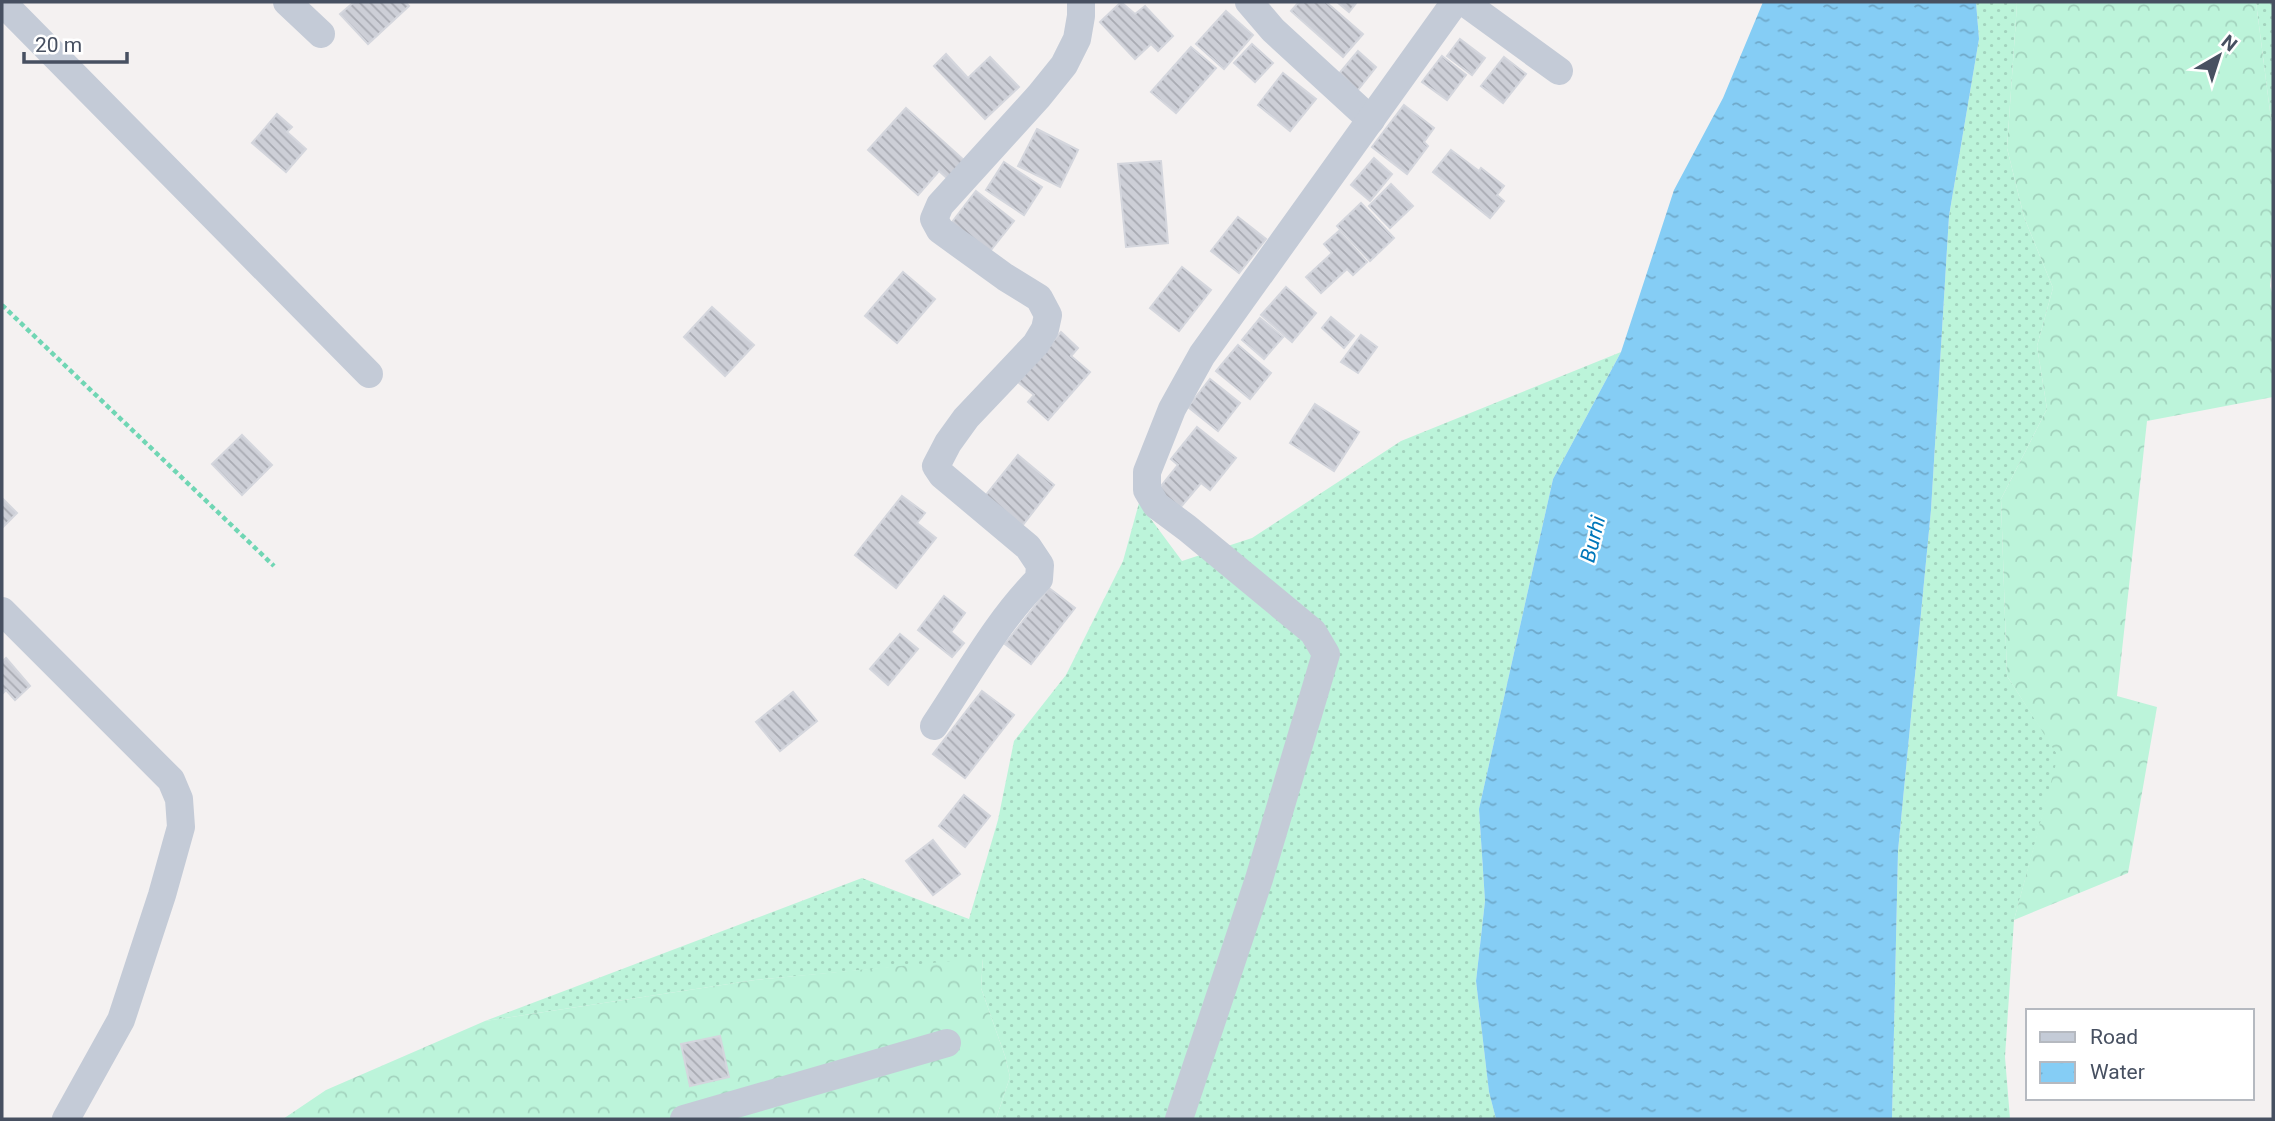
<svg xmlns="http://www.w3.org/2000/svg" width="2275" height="1121" font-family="Roboto,sans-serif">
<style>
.grass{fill:url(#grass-dots)}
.forest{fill:url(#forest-crowns)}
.water{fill:url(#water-ripples)}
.building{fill:url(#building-back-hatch);stroke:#d4d6dd;stroke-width:2}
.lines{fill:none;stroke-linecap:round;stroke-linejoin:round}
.path{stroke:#70d6b4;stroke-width:4.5;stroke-dasharray:5 3.5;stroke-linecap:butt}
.street{stroke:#c4cbd7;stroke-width:28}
.labels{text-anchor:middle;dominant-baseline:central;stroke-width:5;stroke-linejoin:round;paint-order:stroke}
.water-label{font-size:21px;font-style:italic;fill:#0077ba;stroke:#fff}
</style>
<defs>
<pattern id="grass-dots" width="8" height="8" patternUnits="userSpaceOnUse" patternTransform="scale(1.75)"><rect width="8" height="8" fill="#bcf4da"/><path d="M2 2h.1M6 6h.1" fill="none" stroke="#a3d3be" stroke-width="1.8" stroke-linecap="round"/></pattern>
<pattern id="forest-crowns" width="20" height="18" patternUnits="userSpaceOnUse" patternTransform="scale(1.75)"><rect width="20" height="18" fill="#bcf4da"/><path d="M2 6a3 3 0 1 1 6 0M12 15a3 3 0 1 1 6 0" fill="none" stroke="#a3d3be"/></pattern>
<pattern id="water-ripples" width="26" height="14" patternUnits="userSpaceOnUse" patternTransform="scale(1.75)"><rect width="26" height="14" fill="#85cdf5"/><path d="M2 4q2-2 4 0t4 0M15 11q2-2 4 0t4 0" fill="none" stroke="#6fa9ca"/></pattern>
<pattern id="building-back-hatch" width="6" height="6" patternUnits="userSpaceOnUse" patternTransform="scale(1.75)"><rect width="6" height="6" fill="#cdcfd7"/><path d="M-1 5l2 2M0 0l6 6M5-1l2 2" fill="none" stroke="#a8aab2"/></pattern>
</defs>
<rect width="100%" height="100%" fill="#f4f1f1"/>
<g class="grass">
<polygon points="1976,2 2015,2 2017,4 2007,148 2024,217 2053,288 2037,346 2047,409 2001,499 2007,676 2059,756 2014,920 2005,1057 2010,1119 1892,1119 1898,851 1931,510 1949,216 1979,39"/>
<polygon points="2256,2 2273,2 2273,135"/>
<polygon points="1621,352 1553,479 1479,809 1485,901 1476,981 1489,1092 1496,1119 996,1119 1010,1077 1005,1056 981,988 983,959 755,980 485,1021 862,878 969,919 998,820 1014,741 1066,675 1123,561 1139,503 1182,561 1252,538 1401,441"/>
</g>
<g class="forest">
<polygon points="2015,2 2256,2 2273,135 2273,261 2270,286 2273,296 2273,397 2147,421 2117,696 2157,707 2128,873 2014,920 2058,756 2007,676 2001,499 2047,409 2037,346 2053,288 2024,217 2007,148 2017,4"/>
<polygon points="983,958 981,988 1005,1056 1010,1077 996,1119 283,1119 326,1090 485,1021 755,980"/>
</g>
<polygon class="water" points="1763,2 1976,2 1979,39 1949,216 1931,510 1898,851 1892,1119 1496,1119 1489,1092 1476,981 1485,901 1479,809 1553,479 1621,352 1674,190 1723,98"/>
<g class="building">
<polygon points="354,2 405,2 409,6 368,44 340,14"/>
<polygon points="1121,2 1135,14 1145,6 1173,36 1158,51 1151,44 1135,59 1100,22"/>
<polygon points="1299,2 1326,2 1363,34 1343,57 1291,11"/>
<polygon points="1337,2 1357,2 1349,12"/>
<polygon points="1226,11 1253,35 1224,69 1196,44"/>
<polygon points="1460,39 1485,58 1472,75 1447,56"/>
<polygon points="1252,44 1273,63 1255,82 1234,63"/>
<polygon points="1191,47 1216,68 1176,113 1151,92"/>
<polygon points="1358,51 1376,67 1357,91 1338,75"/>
<polygon points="946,54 968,78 990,57 1019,87 985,119 934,66"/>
<polygon points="1442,56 1466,75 1447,100 1422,82"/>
<polygon points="1504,57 1526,74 1503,103 1481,86"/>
<polygon points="1283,73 1316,99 1290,131 1258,105"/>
<polygon points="1404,105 1434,128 1424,142 1428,146 1407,174 1372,147"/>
<polygon points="906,108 965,161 948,179 939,171 918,195 868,150"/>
<polygon points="277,114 292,127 287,132 306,149 286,172 252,143"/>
<polygon points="1037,129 1078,150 1060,187 1018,166"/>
<polygon points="1451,150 1479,171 1481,168 1504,186 1497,195 1504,201 1490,218 1433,172"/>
<polygon points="1374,158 1392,174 1370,201 1351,185"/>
<polygon points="1161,161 1168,243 1126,247 1118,164"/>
<polygon points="1004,162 1042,187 1024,215 986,190"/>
<polygon points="1391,184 1413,206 1390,228 1369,206"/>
<polygon points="976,191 1014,221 987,255 949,226"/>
<polygon points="1361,203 1394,238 1370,261 1337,226"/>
<polygon points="1238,217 1266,239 1239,273 1211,251"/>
<polygon points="1339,231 1367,262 1353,275 1347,269 1321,293 1306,277 1332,253 1324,244"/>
<polygon points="1182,267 1211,290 1179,331 1150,308"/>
<polygon points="903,272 935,299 897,343 865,316"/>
<polygon points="1286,287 1316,313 1292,342 1261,315"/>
<polygon points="712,307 754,345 725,376 684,337"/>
<polygon points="1331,317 1354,336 1344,348 1322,328"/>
<polygon points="1260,318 1283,337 1264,359 1242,340"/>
<polygon points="1061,332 1078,348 1071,356 1090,372 1048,420 1028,402 1034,395 1018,382"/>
<polygon points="1361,335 1377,347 1358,373 1341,362"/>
<polygon points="1238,345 1271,373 1250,399 1216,371"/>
<polygon points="1210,379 1240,403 1218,431 1188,407"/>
<polygon points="1315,404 1359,432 1334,471 1290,443"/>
<polygon points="1197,427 1236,458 1210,490 1201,483 1180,508 1157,491 1178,465 1171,459"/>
<polygon points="242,435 272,465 242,495 212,464"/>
<polygon points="1018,455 1054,485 1022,526 985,496"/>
<polygon points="902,496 925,513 917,523 936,538 896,588 855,555"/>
<polygon points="2,498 17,513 2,528"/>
<polygon points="1049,588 1075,608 1031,664 1005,644"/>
<polygon points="944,596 965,613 951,632 964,643 952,657 918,630"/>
<polygon points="900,634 918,649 888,685 870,669"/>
<polygon points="6,658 30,686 15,700 6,690 2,694 2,662"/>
<polygon points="982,691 1014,715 965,778 933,754"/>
<polygon points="793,692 817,721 780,751 756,722"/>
<polygon points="964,795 990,816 965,847 939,826"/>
<polygon points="933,840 960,874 933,895 906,861"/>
<polygon points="720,1036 729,1077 690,1086 681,1044"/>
</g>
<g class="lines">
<polyline class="path" points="2,305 274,566"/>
<g class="street">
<polyline points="2,2 369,374"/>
<polyline points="287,2 321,34"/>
<polyline points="1249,2 1273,30 1371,120"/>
<polyline points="1464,2 1559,71"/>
<polyline points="2,611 171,780 179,799 181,827 162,895 121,1020 66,1119"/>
<path d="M934 726C967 677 997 621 1039 579L1040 565 1028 547 942 475 936 466 948 443 966 418 1036 344 1045 329 1048 315 1039 298 1005 277 940 230 934 219 940 205 1039 96 1064 65 1077 39 1081 16V2"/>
<polyline points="684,1119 947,1043"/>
<polyline points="1179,1119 1259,879 1326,654 1313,632 1187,528 1156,505 1147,490 1147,472 1172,409 1202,355 1455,2"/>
</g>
</g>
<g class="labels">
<g class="water-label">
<text transform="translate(1593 539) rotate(-76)">Burhi</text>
</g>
</g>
<rect width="2275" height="1121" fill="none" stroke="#475061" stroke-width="7"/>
<rect x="2026" y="1009" width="228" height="91" fill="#ffffff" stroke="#b5b9c0" stroke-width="2"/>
<rect x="2040" y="1032" width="35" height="10" fill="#c4cbd7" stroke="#b5b9c0" stroke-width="2"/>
<text x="2090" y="1044" font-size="21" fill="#475061">Road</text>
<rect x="2040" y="1062" width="35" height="21" fill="url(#water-ripples)" stroke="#b5b9c0" stroke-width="2"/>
<text x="2090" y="1079" font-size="21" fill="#475061">Water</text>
<g transform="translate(2219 56) rotate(39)" stroke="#ffffff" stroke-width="5" paint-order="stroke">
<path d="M0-5L12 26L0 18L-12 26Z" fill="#475061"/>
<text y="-10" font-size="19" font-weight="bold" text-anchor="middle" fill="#475061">N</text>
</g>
<path d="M24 52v10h103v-10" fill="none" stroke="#475061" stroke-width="3.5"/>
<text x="35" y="52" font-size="21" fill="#475061" stroke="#ffffff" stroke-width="5" paint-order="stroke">20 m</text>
</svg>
